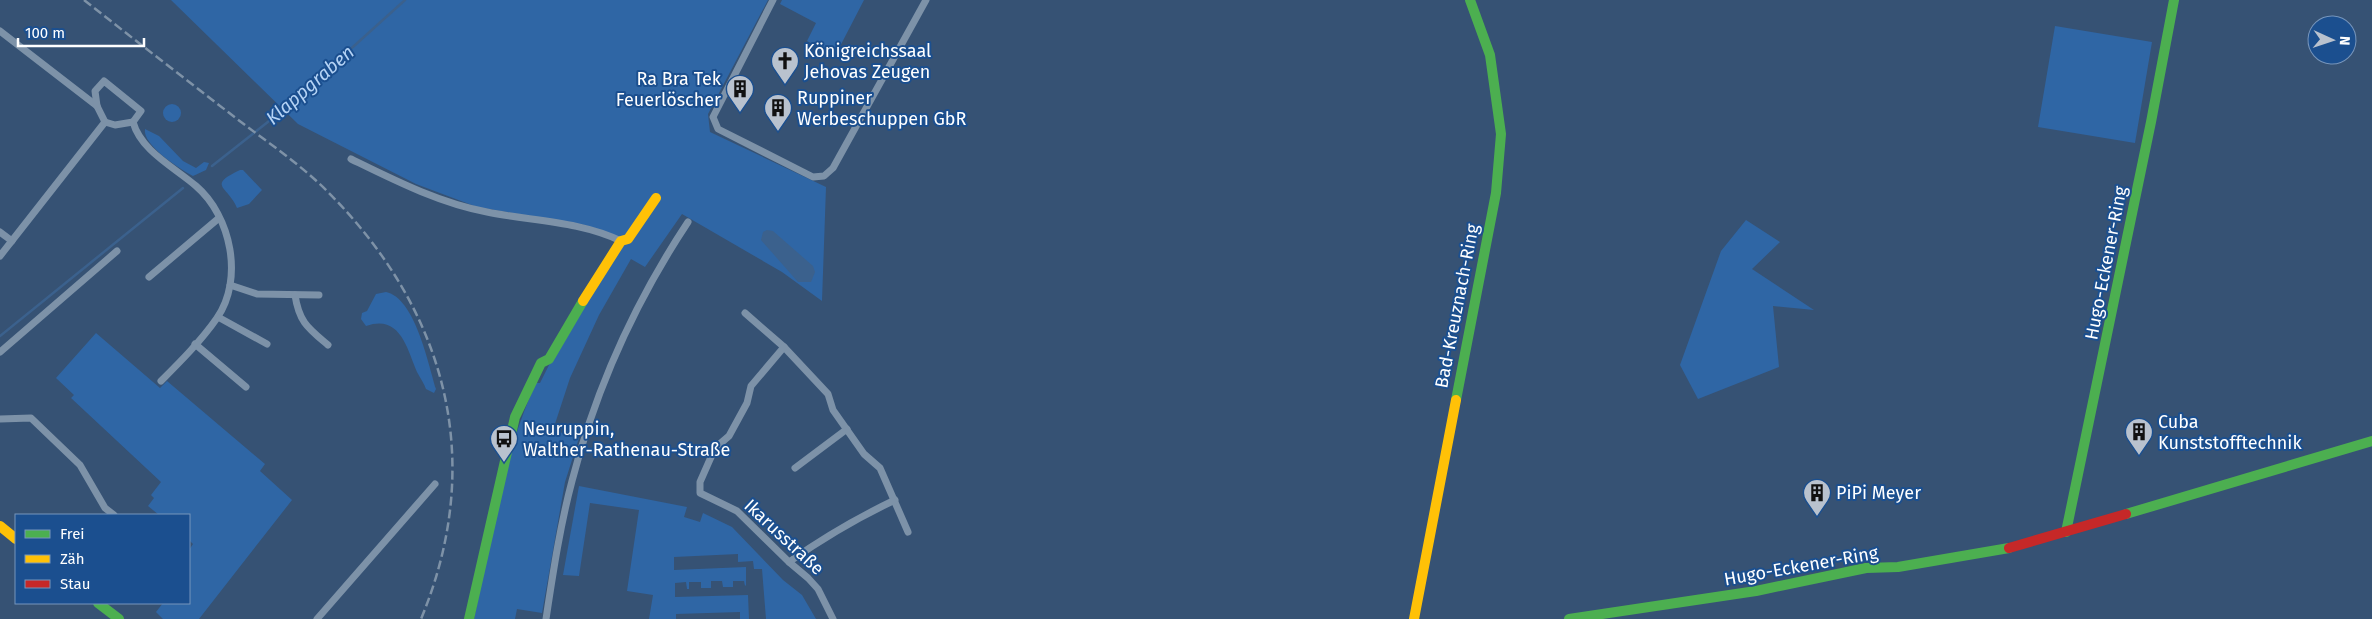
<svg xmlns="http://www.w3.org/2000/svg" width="2372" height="619" font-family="'Fira Sans',sans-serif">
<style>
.green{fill:#2f66a5}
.water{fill:#3b618d}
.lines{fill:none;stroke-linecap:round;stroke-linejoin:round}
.stream{stroke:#3b618d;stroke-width:2.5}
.street{stroke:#7d92a8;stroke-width:7}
.fast{stroke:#4caf50;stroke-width:10}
.slow{stroke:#ffc107;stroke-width:10}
.jam{stroke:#c62828;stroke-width:10}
.rail{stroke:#7e92a7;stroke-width:2.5;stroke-dasharray:9 4;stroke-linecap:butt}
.labels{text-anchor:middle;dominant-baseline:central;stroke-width:4;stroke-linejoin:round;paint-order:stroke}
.poi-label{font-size:18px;fill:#fff;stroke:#1b4f8f;text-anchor:start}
.street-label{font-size:18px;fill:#fff;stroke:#1b4f8f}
.water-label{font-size:19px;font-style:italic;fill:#b5d3f5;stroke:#1b4f8f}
</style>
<rect width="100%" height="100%" fill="#365274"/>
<g class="green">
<path d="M171 0H768L708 114 710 132 826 187 822 301 782 272 682 214 645 267 631 259 599 315 570 378 553 430 579 438 565 482 542 613 517 609 515 619H474C491 540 502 457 536 383H540L560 343 626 235 619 238 584 225 477 207 416 184 298 124Z"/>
<polygon points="782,0 864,0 835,56 807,41 816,23 780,4"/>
<polygon points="2055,26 2152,42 2135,143 2038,127"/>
<circle cx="172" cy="113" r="9"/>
<path d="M145 129 159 136 183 161 196 168 204 162 209 163 206 170 193 176C180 169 142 145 145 129Z"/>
<path d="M240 170H243L262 190 249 204 237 208C228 186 206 186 240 170Z"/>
<polygon points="1746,220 1780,242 1752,269 1814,310 1773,306 1779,367 1698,399 1680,365 1721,251"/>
<path d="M386 292C415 298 428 363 436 389L434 393 426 389C424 383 420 378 417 372 407 348 400 314 366 326L361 319 362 313 367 311 376 294Z"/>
<polygon points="96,333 160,388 167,381 265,464 260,471 292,500 199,619 163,619 156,612 163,603 189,603 189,550 193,544 189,540 189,515 159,515 148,506 154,498 151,495 161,482 71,398 74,395 56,378"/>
<polygon points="579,486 687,507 684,517 700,522 703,513 732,527 783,580 802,595 816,619 766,619 762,569 754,569 753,561 738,562 738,554 674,557 674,570 746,567 746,585 745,586 744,581 733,581 733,587 723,587 722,581 711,581 711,588 701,588 701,582 689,582 689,589 687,589 686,582 675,583 675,597 748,595 749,619 740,619 740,612 676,614 676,619 649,619 653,595 627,591 639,510 590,503 579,576 563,575"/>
</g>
<polygon class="water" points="767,230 773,231 813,266 815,272 811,282 798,282 761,240 763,232"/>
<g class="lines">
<g class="stream">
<polyline points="212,166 283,110 405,0"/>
<polyline points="0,336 183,188"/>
</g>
<g class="street">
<polyline points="773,0 713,117 718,129 813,177 824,176 833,168 926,0"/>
<polyline points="0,31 97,106"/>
<polyline points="105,122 97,106 95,91 104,81 141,111 133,122"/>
<path d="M133 122C141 151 174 167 196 186 231 216 244 279 217 318 201 341 180 362 161 381"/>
<path d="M351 159C394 180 439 203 487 212 531 221 580 221 621 241"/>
<polyline points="0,232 12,241"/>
<polyline points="0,256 105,122 115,125 133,122"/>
<polyline points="149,277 219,218"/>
<polyline points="230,285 257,294 319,295"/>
<path d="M295 295C299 322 308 328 328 345"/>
<polyline points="745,313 784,347 828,394 833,410 864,454 880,468 908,532"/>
<polyline points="218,317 267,344"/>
<polyline points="195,344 246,387"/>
<polyline points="784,347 751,386 747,403 729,436 715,448 700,482 700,493 737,511 789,562 808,578 818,589 833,619"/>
<polyline points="0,352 117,251"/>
<polyline points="0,419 31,418 80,465 105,508 114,515"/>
<polyline points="795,468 847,429"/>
<path d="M789 562C823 538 857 518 895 500"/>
<polyline points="317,619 435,484"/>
<path d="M546 619C553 573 560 526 572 481 596 388 635 302 688 222"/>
</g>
<g class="fast">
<polyline points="1456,400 1496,193 1501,134 1490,55 1470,0"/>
<polyline points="2126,514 2372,441"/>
<polyline points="2066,532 2151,122 2174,0"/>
<polyline points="98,603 119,619"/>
<polyline points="469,619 515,417 541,363 549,359 583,301"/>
<polyline points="1569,619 1756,591 1866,568 1898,567 2009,548"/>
</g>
<g class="slow">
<polyline points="583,301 621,241 628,239 656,198"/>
<polyline points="0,526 16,539"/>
<polyline points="1414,619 1456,400"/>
</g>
<polyline class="jam" points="2009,548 2126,514"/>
<path class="rail" d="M84 0C136 41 189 82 241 122 270 144 301 165 327 191 446 310 487 460 421 619"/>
</g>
<defs>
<symbol id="church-pin" viewBox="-11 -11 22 30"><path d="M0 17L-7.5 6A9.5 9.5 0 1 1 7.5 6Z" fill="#b9c2ce" stroke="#1b4f8f"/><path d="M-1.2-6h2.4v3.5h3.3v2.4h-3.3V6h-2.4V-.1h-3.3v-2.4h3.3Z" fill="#111"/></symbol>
<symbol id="building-pin" viewBox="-11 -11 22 30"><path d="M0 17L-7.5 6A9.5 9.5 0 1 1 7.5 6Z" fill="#b9c2ce" stroke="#1b4f8f"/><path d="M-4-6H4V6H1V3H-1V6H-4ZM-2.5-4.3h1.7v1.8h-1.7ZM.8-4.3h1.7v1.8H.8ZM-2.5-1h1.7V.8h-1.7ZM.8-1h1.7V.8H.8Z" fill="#111"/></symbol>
<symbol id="bus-pin" viewBox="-11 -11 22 30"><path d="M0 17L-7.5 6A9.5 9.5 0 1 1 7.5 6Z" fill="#b9c2ce" stroke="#1b4f8f"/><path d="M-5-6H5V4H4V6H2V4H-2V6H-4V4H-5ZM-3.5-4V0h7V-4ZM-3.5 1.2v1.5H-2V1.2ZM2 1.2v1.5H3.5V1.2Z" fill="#111"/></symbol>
</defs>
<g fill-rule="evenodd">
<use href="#church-pin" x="769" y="45" width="32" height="43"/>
<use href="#building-pin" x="724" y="73" width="32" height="43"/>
<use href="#building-pin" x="762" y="92" width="32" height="43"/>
<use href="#building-pin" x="2123" y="416" width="32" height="43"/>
<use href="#bus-pin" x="488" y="423" width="32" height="43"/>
<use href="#building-pin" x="1801" y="477" width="32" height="43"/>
</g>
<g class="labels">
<g class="poi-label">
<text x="804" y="51">Königreichssaal<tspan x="804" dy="21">Jehovas Zeugen</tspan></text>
<text x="721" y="79" text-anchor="end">Ra Bra Tek<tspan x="721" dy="21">Feuerlöscher</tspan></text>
<text x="797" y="98">Ruppiner<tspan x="797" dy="21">Werbeschuppen GbR</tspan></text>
<text x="2158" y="422">Cuba<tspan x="2158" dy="21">Kunststofftechnik</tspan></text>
<text x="523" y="429">Neuruppin,<tspan x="523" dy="21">Walther-Rathenau-Straße</tspan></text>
<text x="1836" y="493">PiPi Meyer</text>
</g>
<g class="street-label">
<text transform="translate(2106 263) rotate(-79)">Hugo-Eckener-Ring</text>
<text transform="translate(1457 306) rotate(-79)">Bad-Kreuznach-Ring</text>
<text transform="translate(784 537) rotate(43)">Ikarusstraße</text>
<text transform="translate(1801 566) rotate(-10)">Hugo-Eckener-Ring</text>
</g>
<g class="water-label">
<text transform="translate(310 85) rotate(-41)">Klappgraben</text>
</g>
</g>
<rect x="15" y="514" width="175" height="90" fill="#1b4f8f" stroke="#7695bc"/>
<rect x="25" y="530" width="25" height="8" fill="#4caf50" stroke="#7695bc"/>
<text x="60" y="539" font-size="15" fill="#ffffff">Frei</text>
<rect x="25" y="555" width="25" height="8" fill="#ffc107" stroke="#7695bc"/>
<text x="60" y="564" font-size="15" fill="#ffffff">Zäh</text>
<rect x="25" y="580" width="25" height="8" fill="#c62828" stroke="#7695bc"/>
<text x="60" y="589" font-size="15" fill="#ffffff">Stau</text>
<g transform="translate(2332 40) rotate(93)"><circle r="24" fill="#1b4f8f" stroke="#7695bc"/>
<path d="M0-4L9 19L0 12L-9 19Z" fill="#b9c2ce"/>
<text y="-8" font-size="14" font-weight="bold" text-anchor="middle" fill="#ffffff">N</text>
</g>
<path d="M18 38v8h126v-8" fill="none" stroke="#ffffff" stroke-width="2.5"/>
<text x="25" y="38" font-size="15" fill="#ffffff" stroke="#1b4f8f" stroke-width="4" paint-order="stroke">100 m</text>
</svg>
